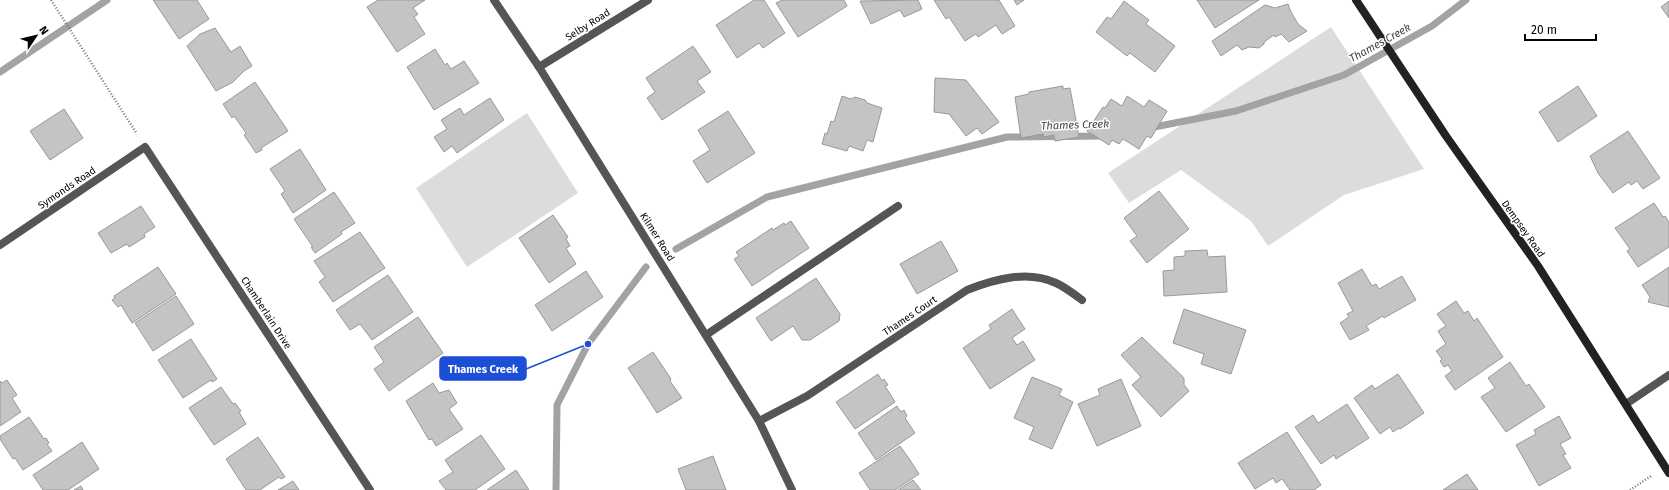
<svg xmlns="http://www.w3.org/2000/svg" width="1669" height="490" font-family="'Fira Sans',sans-serif">
<style>
.green{fill:#dcdcdc}
.lines{fill:none;stroke-linecap:round;stroke-linejoin:round}
.stream{stroke:#a3a3a3;stroke-width:7}
.building{fill:#c4c4c4;stroke:#999}
.path{stroke:#777;stroke-width:2.5;stroke-dasharray:1 2;stroke-linecap:butt}
.lane{stroke:#555;stroke-width:8}
.street{stroke:#555;stroke-width:8}
.secondary{stroke:#222;stroke-width:8}
.labels{text-anchor:middle;dominant-baseline:central;stroke-width:3;stroke-linejoin:round;paint-order:stroke}
.street-label{font-size:10px;fill:#000;stroke:#fff}
.water-label{font-size:11px;font-style:italic;fill:#444;stroke:#fff}
.leader{fill:none;stroke:#1d4ed8;stroke-width:1.5}
.callout-dot{fill:#1d4ed8;stroke:#fff;stroke-width:1.5}
.callout{fill:#1d4ed8;stroke:#1d4ed8;stroke-width:1.5}
.callout-label{font-size:11px;text-anchor:middle;font-weight:bold;fill:#fff}
</style>
<rect width="100%" height="100%" fill="#fff"/>
<g class="green">
<polygon points="1331,27 1424,169 1344,195 1268,246 1251,221 1181,170 1129,203 1108,173"/>
<polygon points="527,113 578,193 467,267 416,188"/>
</g>
<g class="lines">
<g class="stream">
<polyline points="0,72 107,0"/>
<polyline points="1149,128 1236,111 1344,75 1432,26 1466,0"/>
<polyline points="676,249 767,197 1007,137 1104,136"/>
<polyline points="556,490 557,405 588,344 646,267"/>
</g>
</g>
<g class="building">
<polygon points="153,0 197,0 209,19 179,39"/>
<polygon points="378,0 425,0 413,8 418,14 414,17 425,34 397,52 367,7"/>
<polygon points="754,0 764,0 785,33 763,48 759,43 737,58 716,25"/>
<polygon points="782,0 844,0 847,6 798,37 776,3"/>
<polygon points="918,0 922,9 904,17 900,10 871,24 860,1"/>
<polygon points="934,0 999,0 1015,26 1002,34 996,25 978,37 976,34 965,41 949,17 946,19"/>
<polygon points="1014,0 1024,0 1017,5"/>
<polygon points="1197,0 1259,0 1215,28"/>
<polygon points="1124,1 1149,20 1146,24 1175,46 1155,72 1130,53 1127,56 1096,32 1107,17 1111,19"/>
<polygon points="1669,1 1669,18 1661,7"/>
<polygon points="1288,4 1291,12 1298,24 1307,31 1289,42 1281,34 1275,37 1274,35 1264,42 1264,44 1259,48 1249,47 1242,50 1237,45 1221,56 1212,41 1265,5 1275,8"/>
<polygon points="215,28 231,52 240,46 252,66 244,71 233,82 216,91 187,46 200,34"/>
<polygon points="693,46 711,72 697,81 705,92 662,120 647,98 655,92 646,78"/>
<polygon points="435,49 445,65 447,63 451,69 464,61 479,83 434,110 407,67"/>
<polygon points="935,78 966,80 999,122 982,134 977,128 966,136 949,114 934,112"/>
<polygon points="255,82 288,131 261,148 262,150 256,153 244,135 246,133 234,116 232,118 223,104"/>
<polygon points="1063,86 1063,89 1070,88 1079,137 1055,141 1054,135 1044,137 1043,134 1021,138 1015,97 1029,94 1029,92"/>
<polygon points="1578,86 1597,116 1558,142 1539,112"/>
<polygon points="842,96 851,99 855,97 865,100 867,103 882,108 873,142 867,140 863,151 849,146 847,151 822,144 825,133 827,134 831,121 834,122"/>
<polygon points="1127,96 1144,107 1149,100 1167,111 1151,138 1147,136 1139,149 1123,139 1119,144 1112,140 1109,145 1087,131 1103,107 1105,108 1111,99 1122,106"/>
<polygon points="490,98 504,120 457,153 452,146 444,152 434,137 447,129 441,120 460,108 464,115"/>
<polygon points="64,109 83,138 50,160 30,131"/>
<polygon points="728,111 755,153 707,183 693,161 710,150 698,130"/>
<polygon points="1628,131 1660,178 1643,189 1637,181 1631,185 1629,182 1613,193 1598,173 1590,156"/>
<polygon points="300,149 326,190 293,213 281,194 285,191 270,169"/>
<polygon points="1159,191 1189,229 1147,263 1130,241 1137,236 1124,218"/>
<polygon points="334,192 355,223 341,232 342,234 315,253 311,247 313,247 294,219"/>
<polygon points="1654,203 1663,217 1665,216 1669,222 1669,247 1638,267 1627,251 1630,249 1615,228"/>
<polygon points="141,206 155,227 144,234 145,237 129,247 127,244 111,253 98,233"/>
<polygon points="553,215 568,237 566,239 570,246 566,248 576,264 549,283 519,238"/>
<polygon points="791,221 809,248 752,286 734,259 739,256 736,252 772,228 773,230 784,223 785,225"/>
<polygon points="360,232 385,268 333,302 319,282 325,277 314,261"/>
<polygon points="941,241 958,271 917,294 900,264"/>
<polygon points="1207,250 1208,257 1225,256 1227,292 1164,296 1163,271 1174,270 1174,257 1185,256 1185,251"/>
<polygon points="158,267 176,294 132,323 121,305 118,307 112,300 115,298 114,296"/>
<polygon points="1669,267 1669,307 1648,302 1650,297 1642,285"/>
<polygon points="1362,269 1372,286 1376,284 1379,289 1402,276 1416,300 1384,318 1383,316 1366,326 1369,330 1350,340 1340,323 1349,317 1347,314 1353,311 1338,283"/>
<polygon points="586,271 603,297 552,331 535,305"/>
<polygon points="388,275 413,312 372,340 360,324 350,330 336,310"/>
<polygon points="816,278 840,314 839,321 810,340 802,340 793,326 771,341 756,318"/>
<polygon points="176,296 194,324 153,351 135,323"/>
<polygon points="1456,301 1464,313 1468,311 1474,321 1477,318 1503,357 1455,390 1445,376 1452,371 1448,365 1444,367 1440,361 1442,359 1436,351 1446,344 1438,331 1446,326 1437,314"/>
<polygon points="1012,309 1025,329 1012,338 1017,345 1023,341 1035,360 990,389 963,348 991,329 989,325"/>
<polygon points="1184,309 1246,330 1231,374 1201,364 1204,354 1173,343"/>
<polygon points="418,317 443,353 389,391 374,369 384,362 374,347"/>
<polygon points="1142,337 1184,378 1184,385 1189,391 1161,417 1132,385 1141,377 1121,355"/>
<polygon points="191,339 217,379 212,382 211,380 183,398 158,360"/>
<polygon points="653,352 671,379 670,381 682,398 657,413 628,368"/>
<polygon points="1510,362 1526,386 1529,384 1545,407 1506,432 1481,397 1495,388 1488,378"/>
<polygon points="878,374 882,381 884,379 888,385 885,386 895,402 855,429 836,402"/>
<polygon points="1398,374 1424,413 1400,429 1399,428 1393,432 1390,427 1380,434 1354,398 1372,385 1375,389"/>
<polygon points="1032,377 1062,389 1059,395 1073,402 1052,449 1029,439 1034,427 1014,418"/>
<polygon points="1121,379 1141,426 1097,446 1078,404 1100,395 1098,389"/>
<polygon points="7,380 17,395 12,398 21,412 0,426 0,381 2,383"/>
<polygon points="433,383 439,393 449,390 457,403 449,409 463,429 436,446 432,439 429,440 406,401"/>
<polygon points="221,387 233,404 235,403 241,411 239,412 246,424 214,445 189,408"/>
<polygon points="1347,404 1369,438 1336,459 1334,455 1321,464 1295,427 1313,415 1318,423"/>
<polygon points="897,406 901,412 904,410 907,416 905,418 915,433 876,460 858,433"/>
<polygon points="1559,416 1571,438 1560,444 1566,454 1563,455 1571,468 1539,486 1516,445 1536,434 1534,430"/>
<polygon points="29,417 44,439 46,438 49,443 47,444 52,451 23,470 15,458 13,459 0,439 0,436"/>
<polygon points="1287,432 1321,485 1314,490 1290,490 1282,479 1276,483 1273,478 1255,489 1238,463"/>
<polygon points="481,435 505,469 475,490 446,490 439,481 453,472 445,460"/>
<polygon points="258,437 285,477 281,479 279,477 260,490 246,490 226,459"/>
<polygon points="82,442 99,469 68,490 43,490 33,475"/>
<polygon points="900,446 910,460 919,474 895,490 870,490 859,473"/>
<polygon points="713,456 726,490 686,490 678,469"/>
<polygon points="516,470 529,490 487,490"/>
<polygon points="1467,474 1478,490 1443,490"/>
<polygon points="913,480 921,490 898,490"/>
<polygon points="293,481 299,490 278,490"/>
<polygon points="81,486 83,490 74,490"/>
</g>
<g class="lines">
<g class="path">
<polyline points="51,0 137,134"/>
<polyline points="1630,490 1651,476"/>
</g>
<polyline class="lane" points="706,335 898,206"/>
<g class="street">
<polyline points="494,0 539,67 759,421 792,490"/>
<polyline points="539,67 648,0"/>
<polyline points="0,245 145,147 370,490"/>
<polyline points="1626,404 1669,375"/>
<path d="M759 421 807 396 967 290C995 279 1027 270 1056 283 1065 287 1074 294 1082 300"/>
</g>
<polyline class="secondary" points="1356,0 1446,136 1538,266 1669,473"/>
</g>
<g class="labels">
<g class="street-label">
<text transform="translate(588 25) rotate(-32)">Selby Road</text>
<text transform="translate(67 188) rotate(-34)">Symonds Road</text>
<text transform="translate(1523 229) rotate(55)">Dempsey Road</text>
<text transform="translate(657 237) rotate(58)">Kilmer Road</text>
<text transform="translate(266 313) rotate(57)">Chamberlain Drive</text>
<text transform="translate(910 316) rotate(-34)">Thames Court</text>
</g>
<g class="water-label">
<text transform="translate(1380 43) rotate(-29)">Thames Creek</text>
<text transform="translate(1075 125) rotate(-2)">Thames Creek</text>
</g>
</g>
<path class="leader" d="M588 344L526 369"/>
<circle class="callout-dot" cx="588" cy="344" r="4"/>
<rect class="callout" x="440" y="357" width="86" height="23" rx="4"/>
<g class="callout-label">
<text x="483" y="373">Thames Creek</text>
</g>
<g transform="translate(36 36) rotate(55)" stroke="#ffffff" stroke-width="3" paint-order="stroke">
<path d="M0-3L7 15L0 10L-7 15Z" fill="#000000"/>
<text y="-6" font-size="11" font-weight="bold" text-anchor="middle" fill="#000000">N</text>
</g>
<path d="M1525 34v6h71v-6" fill="none" stroke="#000000" stroke-width="2"/>
<text x="1531" y="34" font-size="12" fill="#000000" stroke="#ffffff" stroke-width="3" paint-order="stroke">20 m</text>
</svg>
